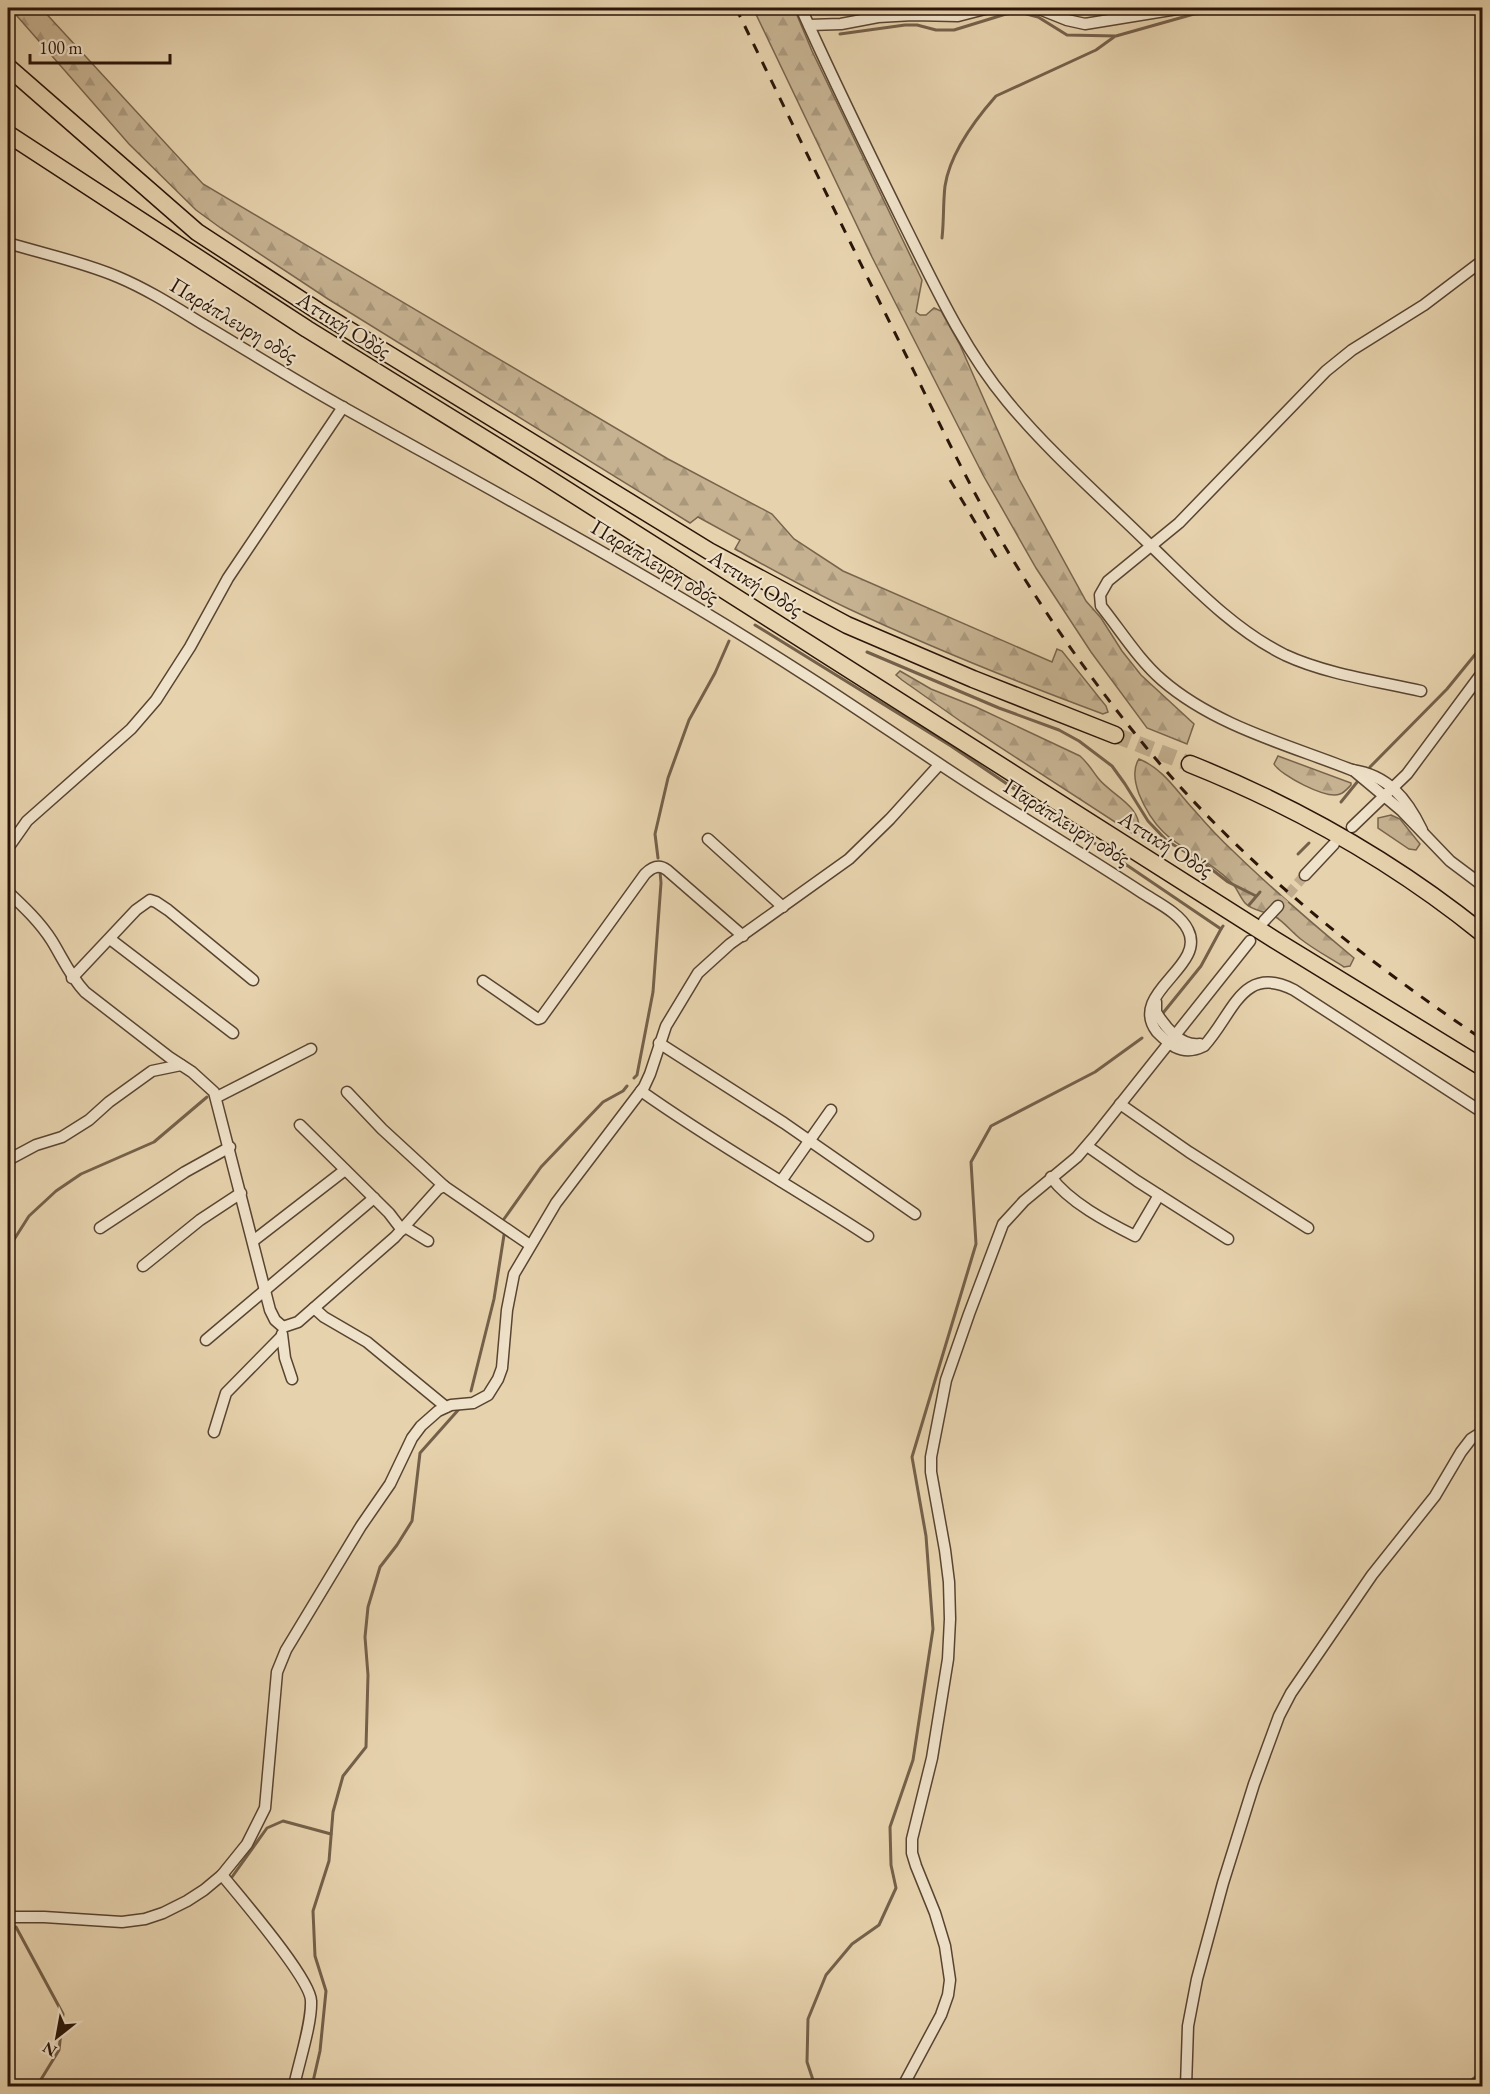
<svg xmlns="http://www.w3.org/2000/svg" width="1490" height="2094" font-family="'EB Garamond',serif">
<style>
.forest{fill:url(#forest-firs);stroke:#78644c;stroke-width:1.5}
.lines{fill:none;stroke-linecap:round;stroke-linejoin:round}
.stream{stroke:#746049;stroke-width:3}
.minor-tunnel{stroke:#c0ac8c;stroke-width:10;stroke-dasharray:10 5;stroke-linecap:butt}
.highway-tunnel{stroke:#c0ac8c;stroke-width:16;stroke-dasharray:16 8;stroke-linecap:butt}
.minor-casing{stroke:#594431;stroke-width:13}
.highway-casing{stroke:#2a1508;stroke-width:19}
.minor{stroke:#efe2ca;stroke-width:10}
.highway{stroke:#e6d2ad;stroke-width:16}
.rail{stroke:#2a1508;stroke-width:3;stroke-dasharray:10 10;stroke-linecap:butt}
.labels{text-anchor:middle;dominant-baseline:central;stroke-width:4.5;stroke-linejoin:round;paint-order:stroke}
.street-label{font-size:22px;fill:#2a1508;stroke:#efe2ca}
</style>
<defs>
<pattern id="forest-firs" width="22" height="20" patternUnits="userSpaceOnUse" patternTransform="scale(1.5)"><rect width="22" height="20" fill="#c6b291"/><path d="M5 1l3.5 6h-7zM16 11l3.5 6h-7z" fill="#aa987c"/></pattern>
</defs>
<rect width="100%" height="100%" fill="#e6d2ad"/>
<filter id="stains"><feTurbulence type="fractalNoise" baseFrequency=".00333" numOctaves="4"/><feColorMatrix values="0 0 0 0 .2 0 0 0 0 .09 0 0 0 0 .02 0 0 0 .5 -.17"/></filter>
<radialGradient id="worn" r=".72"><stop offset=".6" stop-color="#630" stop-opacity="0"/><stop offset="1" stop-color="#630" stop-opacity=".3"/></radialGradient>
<g class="forest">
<path d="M10 8H41L203 184 668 459 772 514 794 539 843 571 1052 662 1057 649 1062 651 1106 706 1108 712 1103 714C1017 682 932 648 849 609 810 591 773 570 735 549L740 540 698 517 690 523 328 299 222 229 196 210 129 144Z"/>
<polygon points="753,8 794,8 812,51 922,280 916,312 920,315 926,315 934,308 941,311 960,345 1019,479 1086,601 1101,618 1122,651 1141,675 1194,724 1187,744 1147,728 1091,652 1036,568 983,475 872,257"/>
<path d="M900 671 931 689 976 707 1080 756C1088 763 1092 770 1098 778 1112 796 1142 805 1139 832L1135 835 963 723 902 680 896 675Z"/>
<path d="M1278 756 1351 783V785C1348 788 1344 793 1340 794 1327 800 1280 775 1274 764Z"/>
<path d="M1139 759C1164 769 1177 792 1195 811 1207 825 1220 839 1233 851 1272 889 1313 924 1354 958L1350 966 1344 967C1330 958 1315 950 1302 940 1292 933 1285 922 1274 916 1265 911 1252 911 1245 903 1239 896 1237 887 1230 881 1193 846 1161 848 1139 794 1135 783 1132 769 1139 759Z"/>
<polygon points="1391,815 1400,819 1420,844 1416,850 1409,849 1378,828 1378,818"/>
</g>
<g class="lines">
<g class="stream">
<polyline points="840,34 905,25 917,25 936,30 954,30 1006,14 1019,12 1038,17 1067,35 1116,36 1194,14 1266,8"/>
<path d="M942 238C944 221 943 203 945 186 950 153 974 121 996 96L1096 50 1114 37"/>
<polyline points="755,625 951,746 1221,929 1223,926"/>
<polyline points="867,652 999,708 1059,730 1079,741 1112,766 1125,784 1148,821 1167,841 1201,861 1228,882 1256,896"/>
<polyline points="1370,767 1447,689 1482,646"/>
<polyline points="1341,802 1358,781"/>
<polyline points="1298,854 1309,843"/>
<polyline points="658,858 655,834 668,778 689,720 715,673 729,641"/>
<polyline points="1249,905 1260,892"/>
<polyline points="1163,1013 1201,966 1221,929"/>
<polyline points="634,1078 637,1075 653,992 661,883 660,871"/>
<polyline points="504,1219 541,1167 603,1102 623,1091 627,1086"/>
<polyline points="8,1249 29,1216 56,1191 81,1174 154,1142 207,1097"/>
<polyline points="471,1391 494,1299 504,1235"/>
<polyline points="232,1877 267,1828 283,1821 331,1834"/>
<polyline points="8,1927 16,1927 63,2014 59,2050 37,2086"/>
<polyline points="312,2086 320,2051 326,1991 315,1956 313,1911 329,1861 333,1812 343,1776 366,1747 368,1675 365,1637 368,1607 380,1567 397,1545 412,1521 420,1453 460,1408"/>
<polyline points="815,2086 807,2062 808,2019 826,1975 852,1944 879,1925 896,1888 891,1865 890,1827 913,1760 933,1629 926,1536 912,1457 976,1244 971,1162 991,1126 1095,1072 1142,1038"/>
<polyline points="1464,2086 1482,2072"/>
</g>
<polyline class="minor-tunnel" points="1278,906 1305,875"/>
<polyline class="highway-tunnel" points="1115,735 1190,764"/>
<defs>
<g id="minor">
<path d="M801 8C833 80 868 151 903 222 934 284 963 348 1007 401 1049 452 1100 496 1147 542 1189 582 1232 629 1285 655 1326 674 1377 681 1421 691"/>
<polyline points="1037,8 1067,20 1085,24 1183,8"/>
<polyline points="809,25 841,24 878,17 913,15 958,16 989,8"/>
<path d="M8 243C44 254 83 262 118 277 149 290 178 309 206 326 253 354 299 383 346 409 500 495 655 578 802 673 870 716 935 763 1003 805 1049 834 1095 862 1141 892 1156 902 1180 913 1188 930 1207 967 1127 993 1157 1032 1162 1037 1168 1043 1175 1047 1185 1052 1194 1051 1204 1046 1233 1015 1242 963 1294 990L1482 1112"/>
<polyline points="1353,770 1402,811 1450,861 1482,885"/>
<polyline points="1352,827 1407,774 1482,673"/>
<path d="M1422 830C1407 799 1388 775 1352 770 1289 745 1215 726 1162 680 1138 659 1121 631 1101 606L1100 595 1108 581 1179 523 1326 371 1352 350 1424 305 1482 261"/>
<polyline points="708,839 783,907"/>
<polyline points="8,848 27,821 131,729 156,700 190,647 228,578 343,407"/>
<polyline points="1305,875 1334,844"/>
<path d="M8 892C24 907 40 922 52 941 63 959 70 976 85 992L169 1057 192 1072 214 1092 270 1310 275 1320 283 1327 298 1322 395 1237 438 1189 444 1186 530 1245"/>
<polyline points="1264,921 1278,906"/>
<polyline points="110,939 233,1033"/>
<polyline points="72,978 136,910 150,900 156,902 168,910 253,980"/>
<path d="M483 981 538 1019 541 1018 645 874C652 867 659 864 667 870L743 936"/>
<path d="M1156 1002V1012C1165 1027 1181 1047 1200 1044"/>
<polyline points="659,1043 784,1123 915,1214"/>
<path d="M641 1091C714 1143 793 1187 868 1236"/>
<polyline points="347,1092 382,1129 444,1186"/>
<polyline points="217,1097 311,1049"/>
<polyline points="1120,1104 1189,1152 1308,1228"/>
<polyline points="300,1125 389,1213 402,1230"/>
<polyline points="1087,1146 1137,1181 1228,1239"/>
<polyline points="8,1160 36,1145 62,1137 89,1120 109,1102 152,1071 181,1065"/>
<path d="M1051 1177C1069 1202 1107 1222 1135 1236L1159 1195"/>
<polyline points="781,1181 831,1110"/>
<polyline points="405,1227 428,1241"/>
<polyline points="100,1228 185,1172 230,1147"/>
<polyline points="253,1241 345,1170"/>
<polyline points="143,1266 200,1220 241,1193"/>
<polyline points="314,1308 324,1317 367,1342 446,1407"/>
<polyline points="282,1334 285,1358 292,1379"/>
<polyline points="206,1340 374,1198"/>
<polyline points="214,1432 226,1393 281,1337"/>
<path d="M222 1875C239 1896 311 1979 311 2001 312 2023 299 2062 294 2086"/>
<polyline points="8,1917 44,1917 122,1922 145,1919 163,1913 187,1901 204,1890 222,1875 247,1844 265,1808 277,1672 286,1650 361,1526 390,1484 412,1438 421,1426 438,1411 451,1405 473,1403 488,1395 498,1379 502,1368 507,1310 514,1274 556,1203 644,1087 650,1074 666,1026 698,973 730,944 849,859 890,819 939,765"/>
<polyline points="903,2086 941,2015 948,1995 950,1980 945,1946 935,1913 916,1866 912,1853 912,1839 932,1758 948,1659 950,1619 949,1582 945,1550 931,1472 931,1457 946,1380 969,1314 1003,1224 1024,1201 1077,1157 1095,1136 1250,941"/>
<polyline points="1186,2086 1188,2026 1197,1979 1223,1883 1254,1784 1279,1716 1291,1693 1372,1575 1435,1496 1461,1452 1471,1439 1482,1432"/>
</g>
<g id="highway">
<polyline points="8,67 197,232 318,311 709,551 847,625 973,679 1115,735"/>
<polyline points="8,134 307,329 540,473 1275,940 1482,1067"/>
<path d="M1190 764C1295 806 1394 862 1482 933"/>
</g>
</defs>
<use href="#minor" class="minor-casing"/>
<use href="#highway" class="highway-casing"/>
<use href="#minor" class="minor"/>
<use href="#highway" class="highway"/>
<g class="rail">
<path d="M736 8C788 115 840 222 893 329 925 393 955 458 990 521 1035 600 1087 675 1145 746 1241 863 1358 955 1482 1039"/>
<polyline points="950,480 1000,564"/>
</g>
</g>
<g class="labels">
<g class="street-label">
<text transform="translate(234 320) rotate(31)">Παράπλευρη οδός</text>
<text transform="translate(344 325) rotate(32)">Αττική Οδός</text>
<text transform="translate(655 562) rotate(31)">Παράπλευρη οδός</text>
<text transform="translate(756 583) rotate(32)">Αττική Οδός</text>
<text transform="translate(1067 822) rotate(32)">Παράπλευρη οδός</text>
<text transform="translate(1166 844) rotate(32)">Αττική Οδός</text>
</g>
</g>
<rect width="1490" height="2094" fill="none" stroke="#e6d2ad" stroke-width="30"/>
<rect x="9" y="9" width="1472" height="2076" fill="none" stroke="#2a1508" stroke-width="3"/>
<rect x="15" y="15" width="1460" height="2064" fill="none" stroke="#2a1508" stroke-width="1.5"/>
<g transform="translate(57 2037) rotate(211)" stroke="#efe2ca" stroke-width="4.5" paint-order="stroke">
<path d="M0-4.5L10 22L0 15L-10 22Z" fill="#2a1508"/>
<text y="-9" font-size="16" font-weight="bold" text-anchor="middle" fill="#2a1508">N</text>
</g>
<path d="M30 54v9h140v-9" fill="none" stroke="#2a1508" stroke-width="3"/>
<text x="39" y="54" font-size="18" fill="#2a1508" stroke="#efe2ca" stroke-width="4.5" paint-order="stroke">100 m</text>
<rect width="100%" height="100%" filter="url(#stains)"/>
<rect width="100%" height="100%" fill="url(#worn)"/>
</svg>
